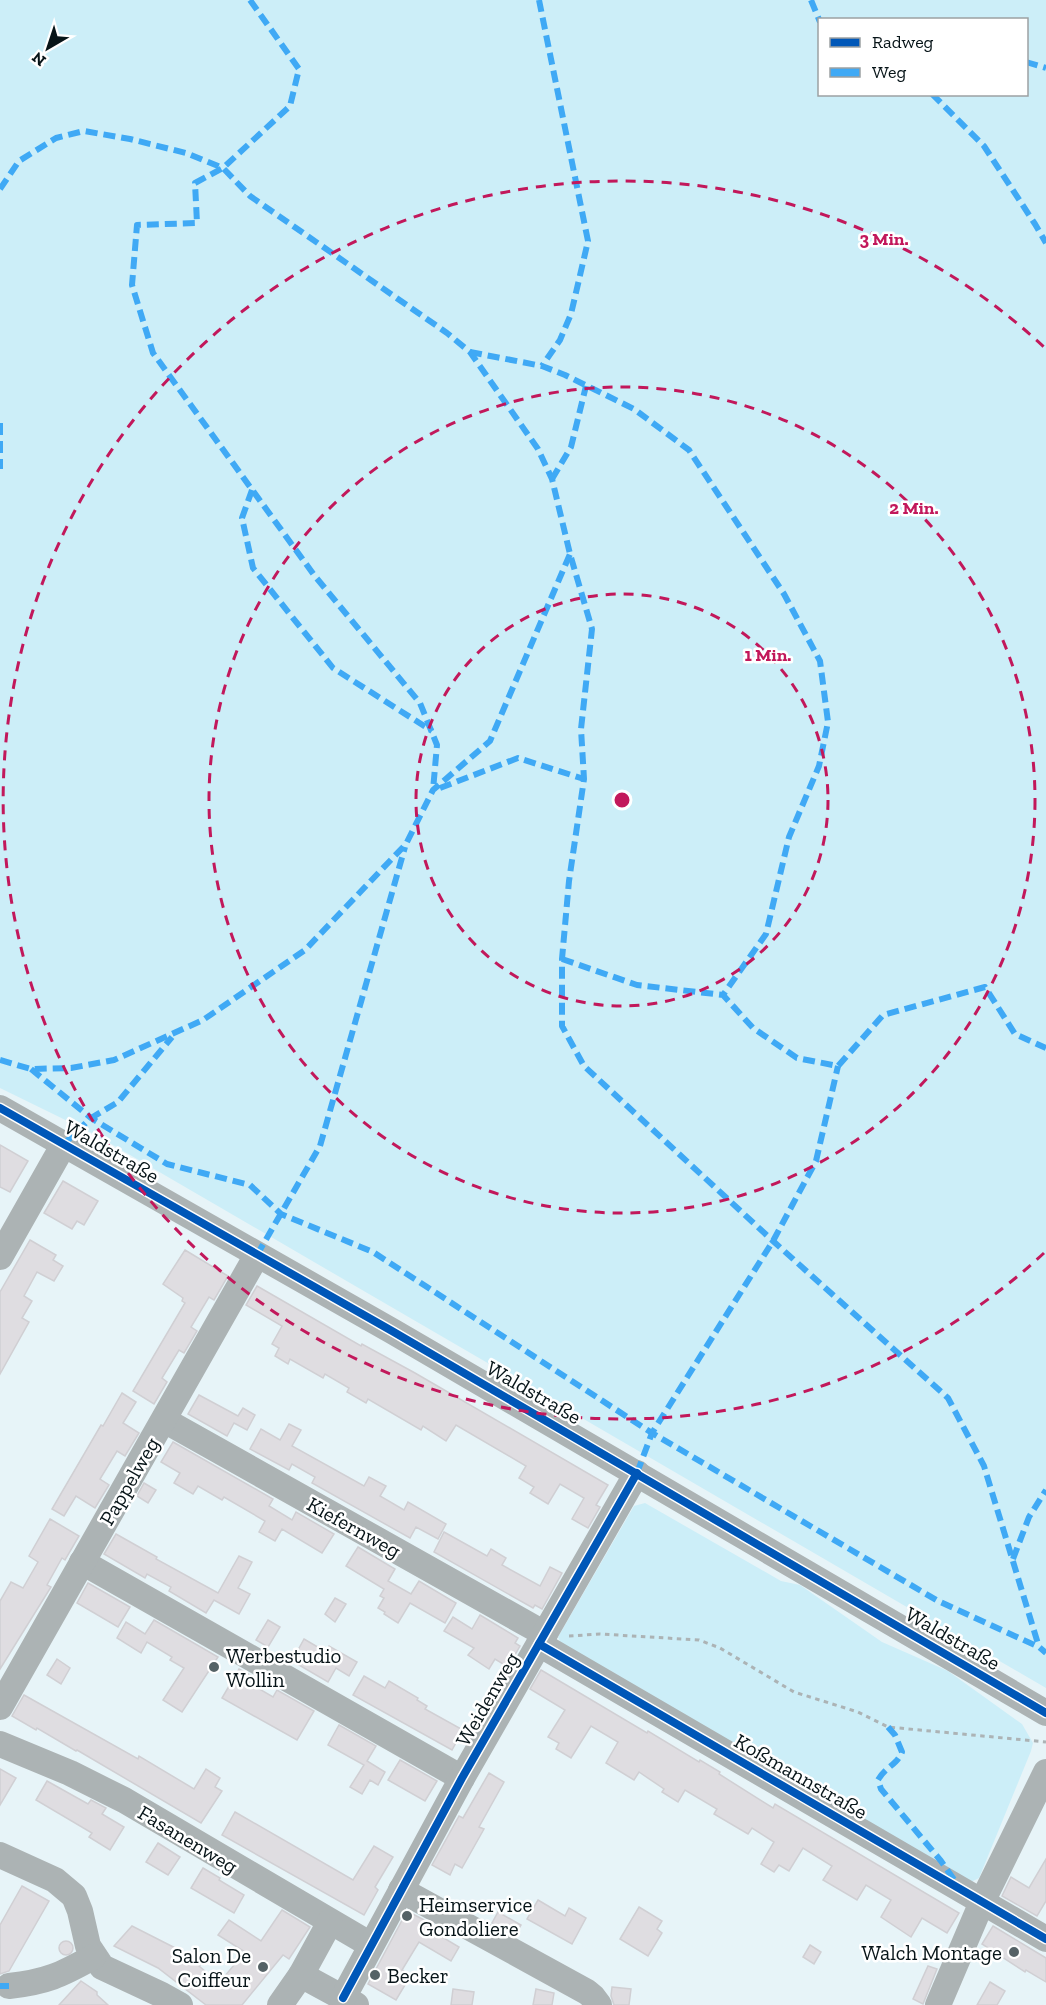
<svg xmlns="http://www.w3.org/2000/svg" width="1046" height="2005" font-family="'Zilla Slab',serif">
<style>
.green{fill:#cceef8;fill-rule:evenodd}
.building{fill:#dfdde1;stroke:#d0cfd3;stroke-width:1.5}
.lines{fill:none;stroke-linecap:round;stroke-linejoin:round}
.path{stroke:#acb3b5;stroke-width:3;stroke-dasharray:4.5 4.5;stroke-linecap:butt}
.minor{stroke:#acb3b4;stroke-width:26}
.quiet{stroke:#3fa9f5;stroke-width:6;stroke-dasharray:12 6;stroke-linecap:butt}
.cycleway-casing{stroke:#fff;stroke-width:11}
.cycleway{stroke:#0057b8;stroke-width:8}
.ring{fill:none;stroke:#c2185b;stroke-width:3;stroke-dasharray:10 8}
.poi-dot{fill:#556266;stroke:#fff;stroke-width:2}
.labels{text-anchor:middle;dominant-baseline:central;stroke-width:5;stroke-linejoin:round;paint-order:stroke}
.street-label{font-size:21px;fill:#071418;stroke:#fff}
.poi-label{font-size:21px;fill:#071418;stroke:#fff;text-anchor:start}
.centre{fill:#c2185b;stroke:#fff;stroke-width:3}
.ring-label{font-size:18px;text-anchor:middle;font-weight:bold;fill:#c2185b;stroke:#fff;stroke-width:5;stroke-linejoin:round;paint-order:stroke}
</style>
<rect width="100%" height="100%" fill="#e7f4f8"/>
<g class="green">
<path d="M0 0H1046V1688L94 1134 0 1088ZM820 20H1026V94H820Z"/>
<polygon points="645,1503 781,1581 800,1585 882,1642 948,1671 1022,1724 1033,1743 1031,1751 979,1878 971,1882 565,1653 558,1637 634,1506"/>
</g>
<g class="building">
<polygon points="0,1145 28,1161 10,1192 0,1187"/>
<polygon points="63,1181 98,1201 84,1225 77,1221 72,1229 44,1213"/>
<polygon points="30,1240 56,1255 53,1260 63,1266 54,1281 37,1272 24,1296 32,1301 22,1318 29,1322 0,1374 0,1292"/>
<polygon points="185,1250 228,1276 214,1300 209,1297 191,1327 197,1331 184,1353 179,1350 162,1378 167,1382 154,1404 133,1391 185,1303 182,1301 183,1298 163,1284"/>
<polygon points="257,1286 361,1346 362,1344 415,1373 608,1485 596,1505 600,1507 588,1528 572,1519 584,1498 560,1484 548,1504 530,1493 534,1487 519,1478 526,1466 456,1425 446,1441 423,1426 421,1430 368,1399 366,1403 347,1392 349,1388 325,1374 323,1378 290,1359 288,1364 275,1356 279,1348 272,1344 282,1326 246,1305"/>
<polygon points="122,1393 136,1402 123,1423 139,1433 125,1456 117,1451 100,1479 109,1485 95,1508 76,1496 64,1516 52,1509 101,1425 103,1426"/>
<polygon points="199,1395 238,1416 243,1408 255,1415 247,1430 234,1423 227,1436 188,1414"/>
<polygon points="289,1424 301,1430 292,1446 364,1486 369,1477 386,1486 380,1496 404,1510 408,1502 446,1524 438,1539 416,1527 410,1538 312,1483 315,1477 292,1464 289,1470 250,1449 261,1429 280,1440"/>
<polygon points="173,1442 273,1499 269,1506 292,1520 296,1512 334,1534 322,1553 282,1529 275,1541 259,1532 265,1521 224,1497 222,1500 198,1486 193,1494 174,1483 180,1473 161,1462"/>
<polygon points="144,1483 156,1490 148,1503 137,1496"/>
<polygon points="50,1519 79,1536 65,1560 62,1558 47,1585 51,1587 0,1669 0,1601 11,1582 23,1588 38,1562 29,1556"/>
<polygon points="444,1532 487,1556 491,1549 506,1558 502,1565 540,1586 550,1567 562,1573 542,1609 535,1605 533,1608 434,1552"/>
<polygon points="116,1534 157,1557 156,1559 218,1593 239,1556 252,1562 238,1588 250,1594 239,1614 214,1600 206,1613 169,1591 171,1587 147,1574 145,1578 104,1554"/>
<polygon points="358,1547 395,1569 388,1581 411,1594 419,1581 456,1603 445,1623 410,1603 398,1623 384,1614 385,1612 378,1608 384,1598 380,1596 384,1589 346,1566"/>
<polygon points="88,1583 130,1607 118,1627 77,1603"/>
<polygon points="335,1598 346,1604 335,1622 325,1614"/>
<polygon points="480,1615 518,1638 515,1643 520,1646 508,1667 495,1659 489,1669 468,1655 474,1648 444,1631 453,1617 472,1629"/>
<polygon points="154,1620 218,1657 182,1712 163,1700 184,1668 170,1660 172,1657 147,1642 141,1653 117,1638 126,1622 145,1634"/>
<polygon points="268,1620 280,1627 268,1647 256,1640"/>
<polygon points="304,1639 326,1652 329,1646 357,1662 349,1676 336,1668 328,1682 292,1661"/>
<polygon points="57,1659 70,1668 61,1684 47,1675"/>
<polygon points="239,1669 252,1676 249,1683 273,1697 277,1690 314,1711 297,1740 222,1698"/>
<polygon points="541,1670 647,1733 648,1731 699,1762 700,1760 720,1772 719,1774 773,1808 775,1804 959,1913 947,1933 922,1918 911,1937 881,1917 891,1900 866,1885 857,1900 823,1880 832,1866 803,1848 789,1871 779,1865 774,1872 761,1864 774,1842 752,1828 748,1834 714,1814 717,1809 685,1790 678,1802 662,1792 664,1789 639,1772 634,1780 606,1763 618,1742 591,1726 571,1758 556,1749 559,1743 548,1737 565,1710 530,1689"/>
<polygon points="364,1676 385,1688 389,1681 418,1698 417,1700 427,1706 425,1709 463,1730 452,1750 353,1695"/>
<polygon points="24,1695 138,1759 139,1756 194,1789 206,1769 220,1778 215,1787 222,1791 201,1823 77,1750 76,1751 37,1728 36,1730 12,1716"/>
<polygon points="339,1725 376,1746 367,1761 385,1772 378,1785 370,1780 362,1794 350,1787 364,1765 328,1745"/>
<polygon points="400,1760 437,1781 425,1801 388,1780"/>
<polygon points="0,1769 16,1778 0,1805"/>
<polygon points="489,1773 504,1782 479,1827 484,1829 462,1868 455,1864 450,1875 432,1865 459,1816 463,1818"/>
<polygon points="47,1781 88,1804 91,1800 106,1808 102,1814 124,1827 110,1850 89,1837 92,1833 36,1800"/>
<polygon points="235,1812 353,1880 374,1846 393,1857 375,1887 378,1890 364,1915 222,1835"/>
<polygon points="158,1843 180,1857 168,1875 146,1862"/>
<polygon points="1046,1859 1046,1901 1037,1916 1002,1896 1011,1877 1029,1888"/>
<polygon points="203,1868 220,1878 219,1880 244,1895 234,1913 191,1888"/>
<polygon points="22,1886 49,1901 9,1971 0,1974 0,1925"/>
<polygon points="538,1900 565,1916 569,1908 586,1918 572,1944 527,1919"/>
<polygon points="639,1907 662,1921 657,1929 662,1933 648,1956 620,1939"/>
<polygon points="282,1910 310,1927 289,1959 283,1955 242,2005 206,2005 158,1968 114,1946 132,1926 191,1956 195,1951 205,1960 199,1966 219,1983 245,1952 218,1935 229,1920 261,1941"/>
<polygon points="407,1911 430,1923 427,1928 459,1947 451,1961 419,1942 402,1970 411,1975 396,2000 368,1984"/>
<polygon points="498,1912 521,1925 515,1935 492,1923"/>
<polygon points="993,1926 1046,1958 1046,1982 1026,1970 1025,1972 982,1944"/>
<circle cx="66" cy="1948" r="7"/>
<polygon points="810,1945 821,1952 814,1964 803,1957"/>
<polygon points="928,1966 937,1969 923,2004 913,1999"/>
<polygon points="81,1981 97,1992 97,1995 108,2005 59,2005"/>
<polygon points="990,1982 1005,1991 997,2005 977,2005"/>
<polygon points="612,1987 631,1989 629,2005 614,2005 611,1996"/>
<polygon points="453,1989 474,1992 472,2005 451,2005"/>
<polygon points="536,1989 554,1993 552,2005 533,2005"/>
</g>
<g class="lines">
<polyline class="path" points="569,1636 600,1634 699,1640 720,1648 794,1692 858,1712 888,1727 1046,1742"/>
<g class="minor">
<polyline points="0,1108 392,1331 1046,1713"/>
<polyline points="0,1257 64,1144"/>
<polyline points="164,1420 545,1634"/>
<polyline points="82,1562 462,1778"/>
<polyline points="539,1644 1046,1939"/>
<polyline points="0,1707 257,1255"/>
<polyline points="0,1744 70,1773 124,1800 371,1945"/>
<polyline points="0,1855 55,1880 74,1896 80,1911 88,1946 102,1967 162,1995 180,2005"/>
<polyline points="401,1890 587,1992 593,1997 599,2005"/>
<polyline points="301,1975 356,2005"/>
<path d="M9 1986C46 1982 61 1975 93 1957"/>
<polyline points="343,1998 462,1778 637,1473"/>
<polyline points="280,2005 301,1975 330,1922"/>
<polyline points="938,2005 982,1902 1046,1772"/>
</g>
<g class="quiet">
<polyline points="250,0 299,69 290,106 223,168 195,183 197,223 137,225 132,285 153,353 314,575 420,703 437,745 433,790"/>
<polyline points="539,0 588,241 571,314 560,340 542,366"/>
<polyline points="811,0 820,22"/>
<polyline points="1026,62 1046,68"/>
<polyline points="932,94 984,146 1035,224 1046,243"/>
<polyline points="0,189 19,161 56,138 84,131 130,139 186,153 223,168 250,196 447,333 470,352 538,449 552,479 570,554 592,629 581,729 584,779 569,881 562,959 562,1026 584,1066 773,1241 948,1398 984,1466 1039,1647"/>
<polyline points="470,352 542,366 565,375 634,409 689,450 784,594 820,661 828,722 819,766 789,837 766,934 723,995"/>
<polyline points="0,423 0,469"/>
<polyline points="552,479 571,447 586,386"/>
<polyline points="252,490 242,518 253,568 333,668 432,731"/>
<polyline points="440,788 518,758 584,779"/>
<polyline points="562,959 637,985 723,995 753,1028 797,1058 838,1066 883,1015 985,987 1015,1034 1046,1048"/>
<polyline points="0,1060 31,1069 71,1068 114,1060 203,1020 305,950 406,844 433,790 490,741 570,554"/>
<polyline points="31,1069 91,1118 167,1164 250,1185 281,1214 373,1252 652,1433 938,1601 1039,1647 1046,1653"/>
<polyline points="64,1144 91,1118 118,1102 172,1037"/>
<polyline points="257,1255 320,1146 405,847"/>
<polyline points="637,1473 652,1433 773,1241 816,1161 838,1066"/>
<polyline points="1013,1559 1029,1517 1046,1490"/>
<path d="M888 1727 895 1735 902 1752C896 1766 886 1766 878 1780L881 1789 941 1861 957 1884"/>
<polyline points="0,1986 9,1986"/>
</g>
<defs>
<g id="cycleway">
<polyline points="0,1108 392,1331 1046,1713"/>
<polyline points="539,1644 1046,1939"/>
<polyline points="343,1998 462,1778 637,1473"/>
</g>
</defs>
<use href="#cycleway" class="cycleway-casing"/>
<use href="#cycleway" class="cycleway"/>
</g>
<g class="ring">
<circle cx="622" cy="800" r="206"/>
<circle cx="622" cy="800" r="413"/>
<path d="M1044 1253A619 619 0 1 1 1044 347"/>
</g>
<g class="poi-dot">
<circle cx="214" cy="1667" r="6"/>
<circle cx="407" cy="1916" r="6"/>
<circle cx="1014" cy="1952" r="6"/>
<circle cx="263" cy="1967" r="6"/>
<circle cx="375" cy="1975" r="6"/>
</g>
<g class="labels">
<g class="street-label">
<text transform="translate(112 1151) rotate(30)">Waldstraße</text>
<text transform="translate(534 1392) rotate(30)">Waldstraße</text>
<text transform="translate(129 1481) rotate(-60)">Pappelweg</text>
<text transform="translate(354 1527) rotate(29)">Kiefernweg</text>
<text transform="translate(953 1638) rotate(30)">Waldstraße</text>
<text transform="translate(487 1699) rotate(-60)">Weidenweg</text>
<text transform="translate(801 1776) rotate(30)">Koßmannstraße</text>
<text transform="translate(188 1839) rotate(31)">Fasanenweg</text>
</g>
<g class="poi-label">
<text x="226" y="1655">Werbestudio<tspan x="226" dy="24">Wollin</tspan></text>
<text x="419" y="1904">Heimservice<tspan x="419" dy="24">Gondoliere</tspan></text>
<text x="1002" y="1952" text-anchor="end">Walch Montage</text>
<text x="251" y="1955" text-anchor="end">Salon De<tspan x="251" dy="24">Coiffeur</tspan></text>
<text x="387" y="1975">Becker</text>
</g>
</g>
<circle cx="622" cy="800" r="9" class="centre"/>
<g class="ring-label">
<text x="884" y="245">3 Min.</text>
<text x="914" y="514">2 Min.</text>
<text x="768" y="661">1 Min.</text>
</g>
<rect x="818" y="18" width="210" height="78" fill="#ffffff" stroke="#9ca1a3" stroke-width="1.5"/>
<rect x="830" y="38" width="30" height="9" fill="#0057b8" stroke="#9ca1a3" stroke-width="1.5"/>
<text x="872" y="48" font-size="18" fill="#071418">Radweg</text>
<rect x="830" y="68" width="30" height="9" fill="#3fa9f5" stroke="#9ca1a3" stroke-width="1.5"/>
<text x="872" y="78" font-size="18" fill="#071418">Weg</text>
<g transform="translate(48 48) rotate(219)" stroke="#ffffff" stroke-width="4.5" paint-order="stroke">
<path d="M0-4.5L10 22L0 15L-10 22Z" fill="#071418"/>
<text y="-9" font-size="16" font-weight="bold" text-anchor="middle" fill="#071418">N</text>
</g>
</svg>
